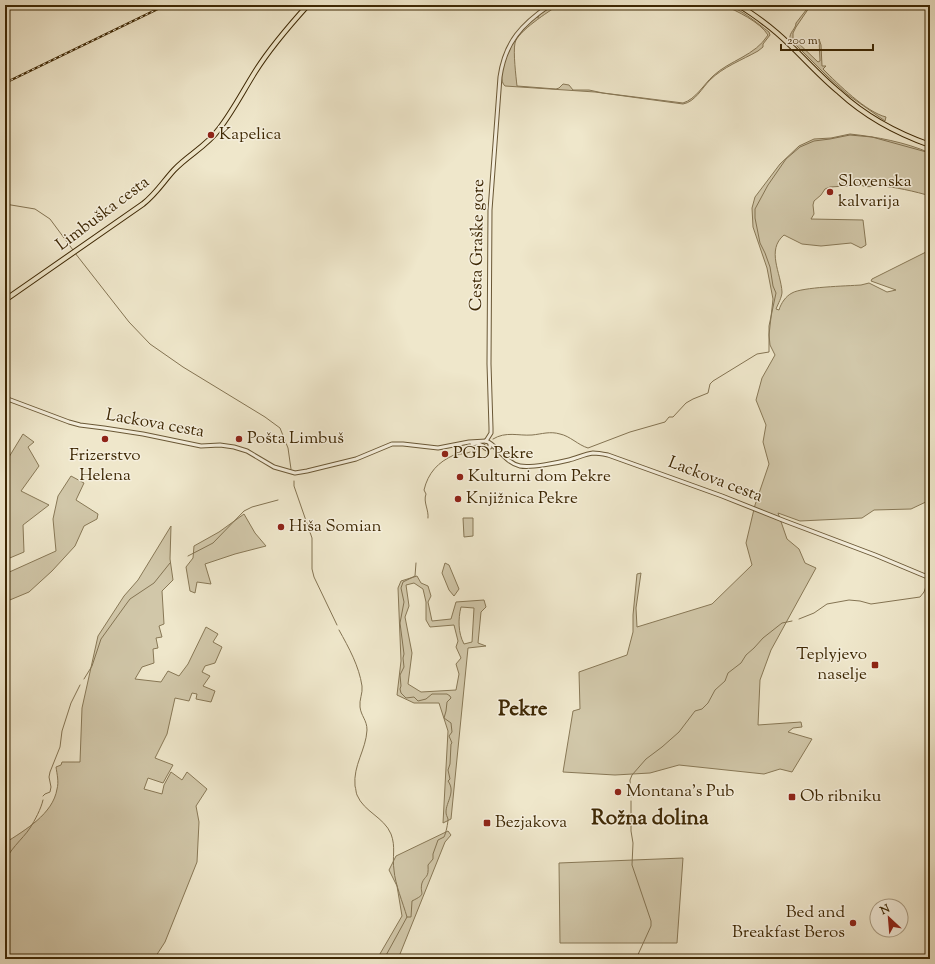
<svg xmlns="http://www.w3.org/2000/svg" width="935" height="964" font-family="'Sorts Mill Goudy',serif">
<style>
.green{fill:#d1c7a9;stroke:#887856;fill-rule:evenodd}
.lines{fill:none;stroke-linecap:round;stroke-linejoin:round}
.stream{stroke:#847453;stroke-width:1}
.minor-casing{stroke:#6a5836;stroke-width:5}
.major-casing{stroke:#3e2804;stroke-width:6}
.minor{stroke:#f5efdd;stroke-width:3}
.major{stroke:#efe7cb;stroke-width:4}
.rail-casing{stroke:#3e2804;stroke-width:2.5}
.rail{stroke:#f5efdd;stroke-width:1;stroke-dasharray:3;stroke-linecap:butt}
.poi-dot{fill:#8f2418;stroke:#f5efdd;stroke-width:1.5}
.labels{text-anchor:middle;dominant-baseline:central;stroke-width:3;stroke-linejoin:round;paint-order:stroke}
.poi-label{font-size:17px;fill:#3e2804;stroke:#f5efdd;text-anchor:start}
.street-label{font-size:17px;fill:#3e2804;stroke:#f5efdd}
.district-label{font-size:21px;font-weight:bold;fill:#3e2804;stroke:#f5efdd}
</style>
<rect width="100%" height="100%" fill="#efe7cb"/>
<filter id="stains"><feTurbulence type="fractalNoise" baseFrequency=".005" numOctaves="4"/><feColorMatrix values="0 0 0 0 .2 0 0 0 0 .09 0 0 0 0 .02 0 0 0 .5 -.17"/></filter>
<radialGradient id="worn" r=".72"><stop offset=".6" stop-color="#630" stop-opacity="0"/><stop offset="1" stop-color="#630" stop-opacity=".3"/></radialGradient>
<g class="green">
<path d="M553 5H559C549 11 517 32 515 43 513 52 516 77 517 86L556 89 559 88 563 84 569 85 573 90H589L603 93 683 103C696 99 704 84 713 76 730 60 755 56 768 35 760 22 737 11 723 5 737 5 758 24 769 32L770 35 763 44V47L758 51C742 60 723 67 710 80 702 88 695 102 683 104L595 92 505 86C495 77 510 46 516 37 522 29 529 23 536 17L538 18 539 15Z"/>
<path d="M810 5H811L796 27 793 33V38L818 62 820 61 819 39 821 45 822 66H826L823 69C838 84 866 112 886 117L885 121 848 95 828 77 790 39C789 32 796 29 796 23Z"/>
<path d="M850 134C877 137 905 142 930 153V196C918 192 891 186 879 186 874 186 866 188 861 185L830 187 825 189 821 195 814 201 813 205 814 214 811 219 863 220 866 245 861 248 851 243 821 246 802 244 784 235C766 250 781 273 782 292 782 297 778 304 776 309L779 310C781 303 786 296 792 293 802 287 847 286 861 285L869 283 887 292 896 290 871 281 872 279 930 250V500L911 509 874 510 862 518 800 521 778 513 787 539 799 549 805 563 816 568 771 650 760 680 758 725 801 722 802 727 793 728 788 732 812 739 792 772 780 769 764 774 679 765 650 773 615 775 563 772 573 711 580 709 579 672 627 655 633 632V615L637 574 641 573 636 608 637 627 712 604 752 565 746 543 755 505 769 464 763 442 766 425 756 400 762 378 775 355 770 345 769 335 773 299 767 268 753 227 752 208 755 197 780 164 799 146 814 139 831 138Z"/>
<polygon points="23,434 34,442 28,447 39,466 21,491 49,505 23,525 24,552 5,560 5,453 9,457"/>
<polygon points="71,476 84,483 76,500 98,514 97,519 84,526 75,546 52,571 29,592 5,602 5,574 56,551 53,519 58,496"/>
<polygon points="244,514 255,533 266,546 235,554 205,564 211,584 197,582 195,593 190,591 186,567 193,558 194,546 219,532"/>
<polygon points="463,518 473,518 473,536 464,537"/>
<path d="M171 526 170 559 173 580 162 591 164 624 159 626 162 637 156 638 158 648 153 649 154 663 142 667 135 679 161 682 168 671 179 676 188 664 206 627 218 634 213 642 222 647 215 663 205 666 202 672 210 676 203 686 215 691 211 702 196 699 197 694 192 693 189 701 175 698 167 734 155 758 173 765 163 783 148 778 144 789 162 794 164 785 171 772 182 780 187 772 207 789 196 806 199 822 197 862 165 942 154 959H5V843C25 830 53 814 57 789 59 782 57 774 56 767L61 765 62 762H80L82 708 98 636 124 596 138 580Z"/>
<polygon points="445,563 449,565 459,589 454,596 449,590 442,573"/>
<path d="M417 576 421 583 428 586 431 596 428 602 432 621 451 619 456 602 484 600 486 607 481 612 478 643 486 646 468 648 451 819 443 823 448 731 439 703H414L397 695 401 661 398 588 401 581ZM414 583 423 589 426 602V620L430 627 454 625 458 641 456 647 461 658 456 664 459 674 456 690 421 692 408 684 412 653 405 617 409 606 406 585ZM461 607 474 608 472 642 464 644C458 633 458 619 461 607Z"/>
<polygon points="448,831 451,835 445,842 398,959 377,959 402,916 397,886 389,870 396,856"/>
<polygon points="683,858 677,943 560,943 559,863"/>
</g>
<g class="lines">
<g class="stream">
<polyline points="5,204 35,209 50,219 73,250"/>
<polyline points="75,253 129,322 150,344 183,367 265,417 280,428 288,448 291,469"/>
<path d="M493 439C506 431 518 436 532 435 542 434 550 431 560 434 570 436 578 445 588 448L630 432 665 422 669 417H673L686 403 693 399 708 393 710 384 713 381 757 354 769 352V326L776 293 773 286 770 267 765 253 760 243 755 218V209L768 185 786 159 800 147 814 141 830 139 850 135 872 137 930 153"/>
<polyline points="294,481 294,486 312,538 312,569 314,577 337,625"/>
<path d="M428 518C429 510 423 502 426 494L424 490C428 473 438 462 454 455 459 454 463 454 467 453 471 452 475 450 479 448"/>
<polyline points="188,556 213,543 244,511 252,507 278,500"/>
<polyline points="799,619 814,613 827,604 849,600 860,601 871,604 920,597 924,592 928,581"/>
<path d="M339 630C349 648 359 666 362 686 363 693 359 700 360 707 361 716 367 720 367 730 366 750 353 765 355 786 356 789 356 793 357 795 364 812 384 817 391 834 396 847 392 857 394 870 395 884 403 903 407 917L384 959"/>
<polyline points="84,679 92,666 101,639 127,603 130,599 154,583 170,563"/>
<polyline points="43,796 45,794 50,792 51,787 49,777 50,772 60,747 62,731 71,703 80,685"/>
<polyline points="631,797 630,780 632,775 646,759 662,747 679,732 695,711 702,709 708,703 715,690 725,681 728,673 741,663 746,655 754,648 763,638 782,623 792,621"/>
<polyline points="631,801 631,831 633,843 632,865 651,921 651,926 636,959"/>
<path d="M5 864C7 851 23 839 30 828 35 820 41 809 43 800"/>
<path d="M407 917H411L412 901C428 893 419 895 422 883 425 875 429 879 428 865L433 859V854L438 840 444 837C446 833 448 823 448 819 447 816 446 815 446 812 446 802 456 792 448 781L450 779 448 770 450 764 451 744 452 743 449 736 452 732 451 723 444 718 446 711 447 702 451 698 450 696 447 694H432L426 699 418 701 414 697 406 698 401 693 400 689 401 686 400 675 404 667 403 658 404 654 400 623 404 602 401 588 403 582 415 576 416 563"/>
</g>
<defs>
<g id="minor">
<polyline points="5,398 69,422 80,425 104,428 143,434 201,446 220,445 234,447 247,451 274,467 295,473 307,471 356,459 392,444 403,444 438,448 469,442 486,441"/>
<path d="M486 441C496 444 505 463 520 466 531 468 557 463 569 460 577 458 585 454 593 453 598 453 603 454 608 455L722 496 785 521 875 555 930 578"/>
<path d="M486 441 491 433V428L489 364 490 210 500 77C505 42 522 24 550 5"/>
<polyline points="472,444 477,443 483,446"/>
<polyline points="483,446 485,448 487,449 490,447 490,444"/>
</g>
<g id="major">
<path d="M738 5C752 13 765 23 777 33 799 52 817 74 839 92 865 116 896 133 930 145"/>
<path d="M5 300 143 204C156 194 163 182 174 170 188 155 207 146 219 129 233 111 243 91 255 72 270 48 289 26 308 5"/>
</g>
</defs>
<use href="#minor" class="minor-casing"/>
<use href="#major" class="major-casing"/>
<use href="#minor" class="minor"/>
<use href="#major" class="major"/>
<defs>
<polyline id="rail" points="5,83 166,5"/>
</defs>
<use href="#rail" class="rail-casing"/>
<use href="#rail" class="rail"/>
</g>
<g class="poi-dot">
<circle cx="211" cy="135" r="4"/>
<circle cx="830" cy="192" r="4"/>
<circle cx="105" cy="439" r="4"/>
<circle cx="239" cy="439" r="4"/>
<circle cx="445" cy="454" r="4"/>
<circle cx="460" cy="477" r="4"/>
<circle cx="458" cy="499" r="4"/>
<circle cx="281" cy="527" r="4"/>
<rect x="871" y="661" width="8" height="8" rx="2"/>
<circle cx="618" cy="792" r="4"/>
<rect x="788" y="793" width="8" height="8" rx="2"/>
<rect x="483" y="819" width="8" height="8" rx="2"/>
<circle cx="853" cy="923" r="4"/>
</g>
<g class="labels">
<g class="poi-label">
<text x="219" y="135">Kapelica</text>
<text x="838" y="182">Slovenska<tspan x="838" dy="20">kalvarija</tspan></text>
<text x="247" y="439">Pošta Limbuš</text>
<text x="453" y="454">PGD Pekre</text>
<text x="105" y="456" text-anchor="middle">Frizerstvo<tspan x="105" dy="20">Helena</tspan></text>
<text x="468" y="477">Kulturni dom Pekre</text>
<text x="466" y="499">Knjižnica Pekre</text>
<text x="289" y="527">Hiša Somian</text>
<text x="867" y="655" text-anchor="end">Teplyjevo<tspan x="867" dy="20">naselje</tspan></text>
<text x="626" y="792">Montana's Pub</text>
<text x="800" y="797">Ob ribniku</text>
<text x="495" y="823">Bezjakova</text>
<text x="845" y="913" text-anchor="end">Bed and<tspan x="845" dy="20">Breakfast Beros</tspan></text>
</g>
<g class="street-label">
<text transform="translate(103 214) rotate(-37)">Limbuška cesta</text>
<text transform="translate(478 245) rotate(-89)">Cesta Graške gore</text>
<text transform="translate(155 424) rotate(10)">Lackova cesta</text>
<text transform="translate(715 480) rotate(21)">Lackova cesta</text>
</g>
<g class="district-label">
<text x="523" y="710">Pekre</text>
<text x="650" y="819">Rožna dolina</text>
</g>
</g>
<rect width="935" height="964" fill="none" stroke="#efe7cb" stroke-width="20"/>
<rect x="6" y="6" width="923" height="952" fill="none" stroke="#3e2804" stroke-width="2"/>
<rect x="10" y="10" width="915" height="944" fill="none" stroke="#3e2804"/>
<g transform="translate(889 918) rotate(334)"><circle r="19" fill="#f5efdd" stroke="#ac9f86"/>
<path d="M0-3L7 15L0 10L-7 15Z" fill="#8f2418"/>
<text y="-6" font-size="11" font-weight="bold" text-anchor="middle" fill="#3e2804">N</text>
</g>
<path d="M781 44v6h92v-6" fill="none" stroke="#3e2804" stroke-width="2"/>
<text x="787" y="44" font-size="12" fill="#3e2804" stroke="#f5efdd" stroke-width="3" paint-order="stroke">200 m</text>
<rect width="100%" height="100%" filter="url(#stains)"/>
<rect width="100%" height="100%" fill="url(#worn)"/>
</svg>
